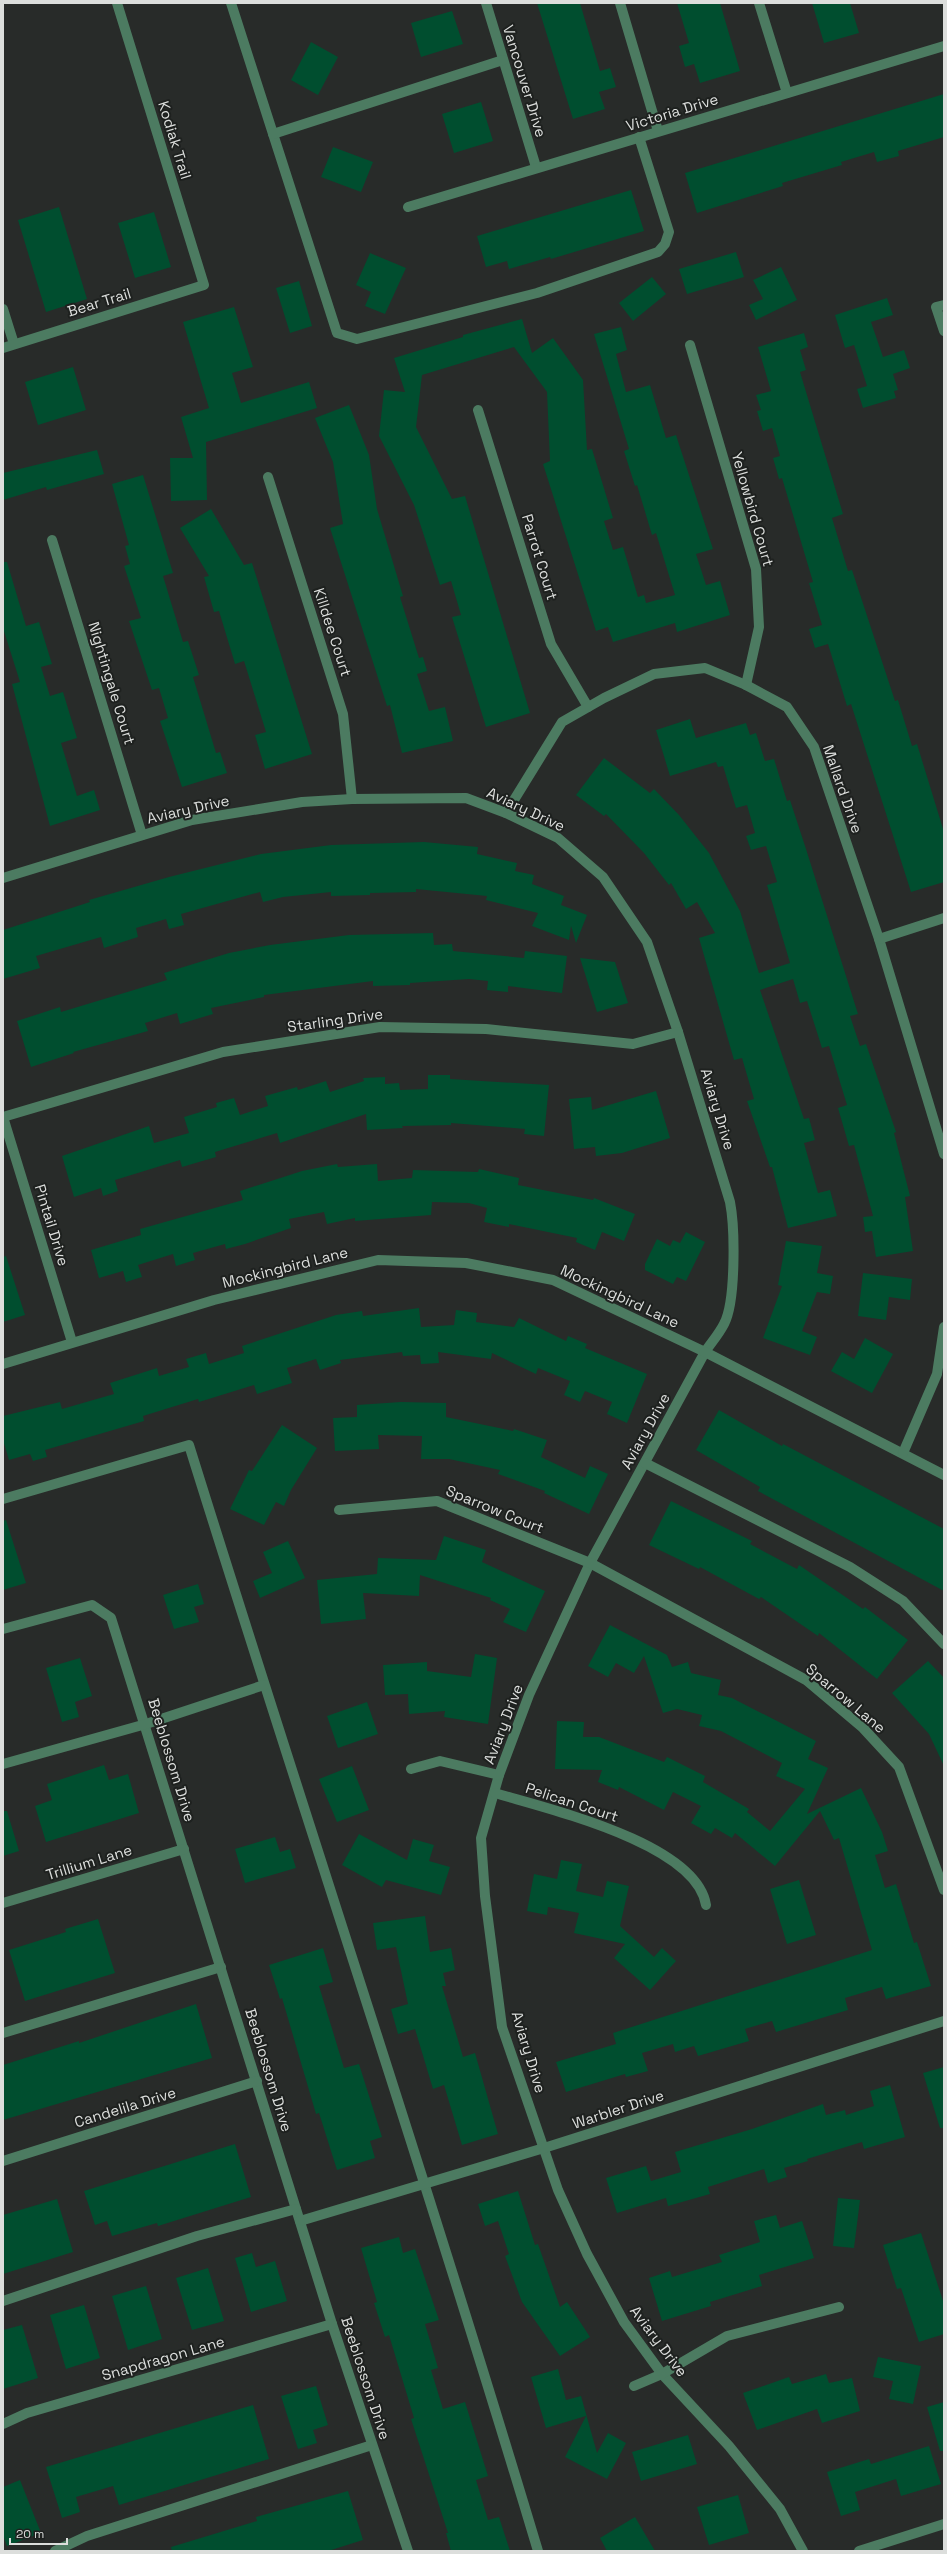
<svg xmlns="http://www.w3.org/2000/svg" width="947" height="2554" font-family="'Space Grotesk',sans-serif">
<style>
.building{fill:#004e2f}
.lines{fill:none;stroke-linecap:round;stroke-linejoin:round}
.minor{stroke:#4c7b61;stroke-width:10}
.labels{text-anchor:middle;dominant-baseline:central;stroke-width:4;stroke-linejoin:round;paint-order:stroke}
.street-label{font-size:15px;fill:#dcdedc;stroke:#1e211f}
</style>
<rect width="100%" height="100%" fill="#282b29"/>
<g class="building">
<polygon points="537,3 580,3 600,71 610,68 616,87 599,92 605,109 573,119"/>
<polygon points="677,3 720,3 740,71 700,83 694,64 685,67 679,46 689,43"/>
<polygon points="812,3 850,3 859,33 824,43"/>
<polygon points="452,11 463,44 421,57 411,23"/>
<polygon points="311,42 338,57 318,95 291,80"/>
<polygon points="944,94 944,137 898,151 899,156 877,162 874,152 841,162 842,165 782,183 783,186 697,213 685,173"/>
<polygon points="481,102 493,141 454,153 442,114"/>
<polygon points="333,147 373,162 361,192 321,177"/>
<polygon points="631,190 644,231 551,259 550,257 509,269 507,261 486,267 477,236"/>
<polygon points="59,207 87,299 46,312 18,220"/>
<polygon points="154,212 171,267 135,278 118,223"/>
<polygon points="736,252 744,277 687,294 679,269"/>
<polygon points="370,253 406,268 385,314 365,306 371,292 356,285"/>
<polygon points="781,267 797,300 756,320 749,305 763,299 753,280"/>
<polygon points="652,277 666,294 633,321 619,303"/>
<polygon points="299,281 312,326 290,333 276,288"/>
<polygon points="887,298 893,315 871,322 883,357 904,350 910,368 893,374 898,390 894,391 896,398 863,408 857,389 867,386 854,345 845,348 835,315"/>
<polygon points="234,307 253,367 232,373 241,403 309,382 317,408 206,442 207,500 171,501 170,458 193,458 181,417 209,408 183,322"/>
<polygon points="522,319 532,353 553,338 583,380 587,450 592,449 613,518 604,521 613,550 623,547 638,597 644,595 646,603 675,595 656,533 652,535 637,485 635,486 624,451 629,449 594,334 621,327 627,350 616,354 626,392 650,385 666,438 676,435 713,549 696,554 706,585 720,581 730,615 677,632 675,623 613,642 608,627 596,631 543,464 550,461 547,392 514,347 422,375 416,427 452,499 465,496 530,713 486,727 452,617 461,615 451,581 440,585 414,505 379,436 384,390 405,392 394,358 463,337 463,335"/>
<polygon points="804,333 808,347 800,350 806,370 800,372 843,514 832,518 848,571 852,570 895,701 898,700 912,746 917,744 944,832 944,882 911,892 851,704 847,706 828,644 815,648 809,629 822,625 809,583 813,582 782,478 779,479 773,458 780,456 772,428 763,431 757,411 761,410 756,395 771,391 758,347"/>
<polygon points="73,367 86,410 38,425 25,382"/>
<polygon points="349,405 369,455 377,509 403,596 400,597 419,658 423,657 427,671 417,674 429,711 445,707 453,741 402,753 390,705 387,706 330,528 343,524 333,462 315,418"/>
<polygon points="97,450 104,474 47,490 46,487 3,500 3,473"/>
<polygon points="143,475 173,573 163,576 183,642 188,641 199,675 193,677 216,753 220,752 227,773 182,787 160,721 168,718 159,688 152,690 129,621 141,618 124,566 130,564 125,546 129,545 112,484"/>
<polygon points="211,509 244,565 252,563 312,754 265,769 255,735 266,732 244,661 235,664 219,611 214,612 204,577 209,576 180,528"/>
<polygon points="3,562 7,562 26,626 39,622 52,664 41,667 50,696 63,692 77,738 61,743 77,796 94,790 100,810 50,826 12,684 20,682 3,628"/>
<polygon points="690,719 696,738 746,723 750,735 756,733 765,761 774,759 787,801 790,800 806,849 858,1014 850,1016 860,1046 866,1044 896,1132 894,1133 910,1196 905,1197 913,1251 876,1257 872,1231 865,1232 863,1217 873,1216 854,1145 849,1146 838,1108 847,1105 829,1046 822,1048 807,1001 800,1003 793,979 760,990 804,1119 809,1118 815,1140 804,1143 818,1193 830,1190 837,1216 788,1228 772,1167 770,1167 747,1101 754,1099 742,1058 734,1060 699,938 715,933 697,902 686,909 671,883 669,885 644,853 606,814 604,816 576,795 604,758 650,793 654,789 679,815 709,853 740,911 759,973 790,963 767,885 777,882 766,846 751,850 746,836 755,833 747,805 736,808 723,766 718,767 716,762 670,776 656,730"/>
<polygon points="424,842 478,847 477,854 517,863 515,871 534,875 532,884 564,896 561,905 587,915 576,943 571,926 569,940 532,926 538,913 486,900 487,896 416,889 416,892 370,893 370,895 331,896 331,892 283,897 263,902 260,892 181,914 184,925 169,929 166,919 136,928 138,937 104,948 101,937 36,956 40,968 3,979 3,930 90,902 89,900 169,877 261,854 331,845"/>
<polygon points="433,933 434,945 452,944 453,951 524,958 525,951 567,956 562,993 508,986 508,992 487,990 488,981 469,979 410,983 410,985 373,986 373,981 264,995 264,997 211,1008 213,1014 180,1024 177,1013 145,1023 148,1031 73,1052 74,1053 31,1067 17,1021 60,1007 61,1012 167,980 164,973 229,953 270,945 349,935"/>
<polygon points="580,958 615,962 628,1003 597,1012"/>
<polygon points="428,1075 450,1075 450,1079 549,1085 544,1136 524,1134 525,1129 451,1123 451,1125 402,1126 403,1128 367,1130 366,1114 280,1143 277,1133 215,1152 216,1157 182,1167 180,1160 115,1180 118,1191 103,1196 101,1188 74,1197 62,1156 149,1126 154,1143 189,1133 184,1117 217,1107 216,1103 234,1098 240,1115 268,1106 265,1096 297,1087 298,1090 326,1081 330,1092 364,1081 363,1078 385,1077 385,1084 399,1083 400,1090 428,1089"/>
<polygon points="656,1091 670,1138 622,1153 596,1156 595,1147 574,1149 569,1099 591,1097 592,1110"/>
<polygon points="337,1164 338,1167 377,1164 378,1181 412,1178 413,1170 478,1172 479,1169 519,1178 518,1185 593,1200 594,1198 635,1214 624,1241 602,1232 595,1250 576,1242 577,1238 509,1224 509,1227 484,1222 487,1208 469,1203 432,1202 431,1215 355,1221 355,1218 327,1224 324,1212 289,1219 291,1228 245,1244 226,1249 225,1244 193,1253 195,1260 176,1266 173,1254 138,1265 142,1277 126,1282 123,1271 99,1278 91,1250 141,1235 140,1229 243,1200 240,1191 302,1171"/>
<polygon points="686,1232 705,1242 686,1281 677,1277 673,1284 645,1270 645,1264 657,1239 670,1246 673,1240 680,1243"/>
<polygon points="786,1241 822,1246 817,1273 833,1276 830,1294 817,1292 802,1331 817,1337 810,1355 763,1338 782,1286 778,1285"/>
<polygon points="6,1256 25,1315 3,1322 3,1257"/>
<polygon points="863,1273 912,1279 910,1300 889,1297 886,1320 858,1316"/>
<polygon points="419,1308 421,1327 454,1325 456,1310 477,1313 476,1322 514,1327 519,1318 566,1341 568,1336 587,1344 585,1348 647,1374 627,1423 607,1414 612,1402 585,1391 580,1402 564,1395 570,1381 538,1368 536,1374 492,1353 491,1359 438,1352 439,1363 421,1364 420,1355 403,1356 402,1352 340,1360 341,1363 320,1370 316,1359 287,1368 292,1383 257,1394 254,1385 199,1402 198,1399 143,1416 144,1421 45,1450 47,1457 33,1461 30,1454 9,1460 3,1440 3,1416 60,1402 62,1409 114,1394 110,1383 157,1368 159,1376 189,1367 186,1359 206,1353 209,1364 244,1353 242,1346 336,1315 362,1311 363,1316"/>
<polygon points="865,1338 893,1354 872,1393 831,1371 842,1352 854,1359"/>
<polygon points="401,1402 446,1403 446,1417 513,1431 514,1429 547,1440 541,1457 585,1478 590,1466 608,1474 589,1514 544,1493 545,1491 498,1474 500,1470 449,1459 421,1459 422,1436 378,1435 379,1449 335,1451 333,1418 357,1417 357,1405"/>
<polygon points="719,1410 782,1446 783,1444 944,1529 944,1591 758,1491 760,1487 696,1450"/>
<polygon points="282,1425 317,1448 291,1490 284,1506 276,1502 264,1525 230,1509 249,1470 252,1471"/>
<polygon points="671,1501 752,1541 750,1544 797,1569 799,1565 863,1609 865,1607 908,1640 877,1679 819,1633 818,1636 761,1597 759,1599 700,1567 699,1569 649,1545"/>
<polygon points="6,1520 26,1583 3,1590 3,1521"/>
<polygon points="444,1536 486,1550 482,1562 545,1591 526,1632 503,1622 510,1609 490,1600 491,1598 420,1575 419,1596 363,1593 366,1619 321,1624 317,1580 377,1574 378,1558 436,1560"/>
<polygon points="288,1541 305,1578 260,1598 253,1581 272,1573 263,1552"/>
<polygon points="198,1584 204,1604 194,1607 199,1622 174,1629 163,1595"/>
<polygon points="610,1625 667,1655 672,1667 688,1662 691,1673 721,1680 718,1695 732,1698 816,1741 808,1759 828,1768 807,1814 861,1788 882,1832 888,1851 875,1855 885,1888 896,1884 914,1943 917,1942 931,1986 886,1999 882,1987 845,1998 848,2010 776,2032 772,2021 745,2029 749,2041 698,2056 694,2046 675,2052 673,2044 642,2053 648,2071 626,2077 625,2074 566,2092 556,2062 616,2044 613,2033 872,1950 839,1838 834,1840 820,1811 775,1866 735,1833 732,1838 715,1828 711,1834 691,1823 701,1806 673,1792 664,1810 619,1787 618,1790 598,1782 602,1770 555,1769 557,1721 584,1722 583,1737 599,1737 664,1762 667,1757 705,1776 703,1782 749,1809 747,1812 770,1831 805,1789 776,1776 782,1763 721,1731 699,1726 702,1715 677,1709 663,1713 644,1656 634,1673 616,1663 608,1677 588,1666"/>
<polygon points="475,1654 497,1658 488,1724 444,1717 445,1711 409,1714 408,1694 385,1695 383,1665 427,1662 427,1671 471,1677"/>
<polygon points="80,1658 92,1696 75,1702 79,1717 62,1722 46,1668"/>
<polygon points="928,1661 944,1678 944,1766 929,1734 892,1693"/>
<polygon points="367,1702 378,1734 338,1748 327,1716"/>
<polygon points="104,1765 109,1780 128,1774 139,1813 46,1842 35,1806 52,1800 47,1784"/>
<polygon points="352,1766 369,1810 337,1822 319,1779"/>
<polygon points="3,1811 7,1811 19,1851 3,1856"/>
<polygon points="359,1834 407,1860 413,1839 434,1845 429,1861 450,1867 441,1895 386,1880 382,1887 342,1865"/>
<polygon points="275,1837 280,1852 290,1849 296,1868 245,1883 235,1849"/>
<polygon points="561,1860 582,1864 576,1891 603,1897 607,1881 629,1886 620,1926 654,1957 662,1948 676,1961 650,1990 614,1958 625,1944 574,1933 579,1913 548,1907 547,1915 527,1911 534,1874 557,1879"/>
<polygon points="799,1880 816,1935 787,1944 770,1889"/>
<polygon points="425,1916 430,1952 451,1948 455,1970 443,1973 446,1986 442,1986 463,2057 475,2053 498,2134 462,2145 444,2085 433,2089 415,2029 398,2034 391,2009 408,2004 396,1947 377,1950 373,1923"/>
<polygon points="98,1919 115,1973 25,2001 9,1950 66,1932 65,1929"/>
<polygon points="323,1948 333,1982 319,1986 344,2068 359,2064 382,2137 370,2141 375,2158 337,2170 319,2113 316,2114 282,1998 280,1999 269,1965"/>
<polygon points="196,2004 212,2058 3,2120 3,2065 79,2041 79,2043"/>
<polygon points="944,2067 944,2128 940,2128 923,2073"/>
<polygon points="890,2085 905,2137 864,2149 862,2142 807,2159 808,2161 784,2168 787,2177 768,2183 764,2169 708,2187 710,2194 668,2206 666,2198 617,2213 606,2178 646,2166 651,2181 681,2172 675,2152 752,2129 823,2104 826,2115 845,2110 846,2115 874,2106 870,2091"/>
<polygon points="235,2144 251,2197 158,2226 157,2223 112,2236 107,2221 95,2225 84,2191"/>
<polygon points="518,2191 535,2245 538,2244 560,2307 567,2302 590,2337 560,2356 522,2302 505,2256 509,2254 498,2221 485,2226 478,2204"/>
<polygon points="838,2198 860,2200 854,2248 833,2246"/>
<polygon points="57,2199 73,2252 3,2274 3,2215"/>
<polygon points="776,2215 780,2228 802,2221 814,2258 759,2275 762,2286 710,2302 711,2306 662,2321 649,2278 670,2271 672,2277 722,2262 719,2255 760,2242 754,2221"/>
<polygon points="921,2233 944,2304 944,2334 919,2342 901,2288 897,2289 883,2245"/>
<polygon points="399,2237 403,2253 415,2249 439,2320 425,2324 438,2368 431,2370 443,2409 465,2402 488,2476 476,2480 488,2520 499,2517 510,2551 451,2551 446,2533 448,2533 411,2419 414,2418 389,2335 385,2337 374,2303 377,2302 361,2248"/>
<polygon points="252,2253 256,2267 275,2261 287,2301 251,2312 235,2258"/>
<polygon points="208,2268 224,2321 192,2330 176,2278"/>
<polygon points="146,2286 162,2339 128,2350 112,2296"/>
<polygon points="84,2305 100,2358 66,2369 50,2315"/>
<polygon points="22,2325 38,2378 3,2389 3,2330"/>
<polygon points="878,2357 921,2366 913,2404 889,2399 893,2381 873,2377"/>
<polygon points="558,2369 566,2400 581,2396 597,2453 608,2433 626,2443 607,2479 565,2457 586,2416 546,2428 531,2377"/>
<polygon points="826,2374 829,2383 852,2378 860,2411 822,2423 817,2409 757,2430 743,2393 789,2377 792,2384"/>
<polygon points="316,2386 328,2425 313,2430 317,2443 298,2449 281,2396"/>
<polygon points="944,2402 944,2451 940,2451 927,2407"/>
<polygon points="253,2405 269,2459 119,2505 113,2486 76,2497 80,2512 62,2518 46,2467"/>
<polygon points="688,2435 697,2464 641,2481 632,2452"/>
<polygon points="929,2446 941,2484 901,2496 896,2479 855,2492 860,2510 841,2516 827,2472 869,2459 871,2464"/>
<polygon points="20,2480 41,2533 7,2546 3,2535 3,2487"/>
<polygon points="348,2491 363,2540 328,2551 172,2551 171,2547 257,2521 256,2517"/>
<polygon points="738,2495 749,2533 709,2545 697,2507"/>
<polygon points="635,2517 655,2551 607,2551 600,2538"/>
</g>
<g class="lines">
<g class="minor">
<polyline points="231,3 337,333 357,339 537,293 658,252 665,244 669,232 639,137"/>
<polyline points="486,3 536,167"/>
<polyline points="620,3 658,131"/>
<polyline points="759,3 787,93"/>
<polyline points="273,134 503,60"/>
<polyline points="408,207 944,46"/>
<polyline points="944,305 936,307 944,331"/>
<polyline points="3,309 14,344"/>
<polyline points="690,345 756,569 759,627 746,685"/>
<polyline points="3,348 204,285 117,3"/>
<polyline points="478,410 551,644 588,707"/>
<polyline points="268,477 343,714 352,799"/>
<polyline points="52,540 142,835"/>
<polyline points="506,813 562,722 604,698 654,674 705,668 746,685 787,707 814,747 879,939 944,1154"/>
<path d="M3 878 192 820 302 802 352 799 466 798 506 813 558 838 603 877 647 942 678 1032 730 1202C735 1228 736 1302 724 1324 719 1334 711 1343 705 1352L590 1563 529 1695 499 1775 481 1838 485 1896 502 2027 558 2190 587 2254 624 2322 662 2374 729 2446 780 2509 803 2551"/>
<polyline points="879,939 944,918"/>
<polyline points="3,1117 223,1052 380,1027 486,1029 633,1044 678,1032"/>
<polyline points="3,1117 72,1342"/>
<polyline points="3,1364 214,1300 378,1260 466,1263 553,1280 705,1352 944,1475"/>
<polyline points="903,1453 937,1374 944,1327"/>
<polyline points="645,1463 850,1567 903,1601 944,1644"/>
<path d="M3 1499 189 1445C304 1814 427 2181 538 2551"/>
<polyline points="339,1510 437,1501 590,1563 806,1680 863,1728 899,1767 944,1890"/>
<polyline points="3,1629 92,1605 111,1618 332,2324 408,2551"/>
<polyline points="3,1764 146,1724 264,1685"/>
<polyline points="411,1769 440,1761 499,1775"/>
<path d="M495 1793C548 1809 696 1843 706 1905"/>
<polyline points="3,1903 184,1849"/>
<polyline points="3,2033 221,1967"/>
<polyline points="3,2161 257,2081"/>
<polyline points="300,2221 544,2148 944,2021"/>
<polyline points="3,2301 197,2236 296,2209"/>
<polyline points="634,2386 662,2374 727,2336 839,2307"/>
<polyline points="3,2424 27,2413 332,2324"/>
<polyline points="55,2551 87,2536 372,2445"/>
<polyline points="859,2551 944,2524"/>
</g>
</g>
<g class="labels">
<g class="street-label">
<text transform="translate(525 81) rotate(73)">Vancouver Drive</text>
<text transform="translate(672 112) rotate(-17)">Victoria Drive</text>
<text transform="translate(175 140) rotate(73)">Kodiak Trail</text>
<text transform="translate(99 302) rotate(-17)">Bear Trail</text>
<text transform="translate(753 509) rotate(74)">Yellowbird Court</text>
<text transform="translate(540 557) rotate(73)">Parrot Court</text>
<text transform="translate(333 632) rotate(72)">Killdee Court</text>
<text transform="translate(112 683) rotate(73)">Nightingale Court</text>
<text transform="translate(843 789) rotate(71)">Mallard Drive</text>
<text transform="translate(188 809) rotate(-13)">Aviary Drive</text>
<text transform="translate(526 809) rotate(25)">Aviary Drive</text>
<text transform="translate(335 1020) rotate(-8)">Starling Drive</text>
<text transform="translate(718 1109) rotate(73)">Aviary Drive</text>
<text transform="translate(52 1225) rotate(73)">Pintail Drive</text>
<text transform="translate(285 1267) rotate(-14)">Mockingbird Lane</text>
<text transform="translate(620 1296) rotate(25)">Mockingbird Lane</text>
<text transform="translate(645 1431) rotate(-61)">Aviary Drive</text>
<text transform="translate(495 1509) rotate(22)">Sparrow Court</text>
<text transform="translate(846 1698) rotate(40)">Sparrow Lane</text>
<text transform="translate(503 1724) rotate(-69)">Aviary Drive</text>
<text transform="translate(172 1760) rotate(73)">Beeblossom Drive</text>
<text transform="translate(572 1802) rotate(18)">Pelican Court</text>
<text transform="translate(89 1862) rotate(-17)">Trillium Lane</text>
<text transform="translate(529 2052) rotate(73)">Aviary Drive</text>
<text transform="translate(269 2070) rotate(73)">Beeblossom Drive</text>
<text transform="translate(125 2107) rotate(-17)">Candelila Drive</text>
<text transform="translate(618 2109) rotate(-18)">Warbler Drive</text>
<text transform="translate(659 2341) rotate(53)">Aviary Drive</text>
<text transform="translate(163 2358) rotate(-16)">Snapdragon Lane</text>
<text transform="translate(366 2378) rotate(72)">Beeblossom Drive</text>
</g>
</g>
<rect width="947" height="2554" fill="none" stroke="#dcdedc" stroke-width="8"/>
<path d="M10 2538v6h57v-6" fill="none" stroke="#dcdedc" stroke-width="2"/>
<text x="16" y="2538" font-size="12" fill="#dcdedc" stroke="#1e211f" stroke-width="3" paint-order="stroke">20 m</text>
</svg>
